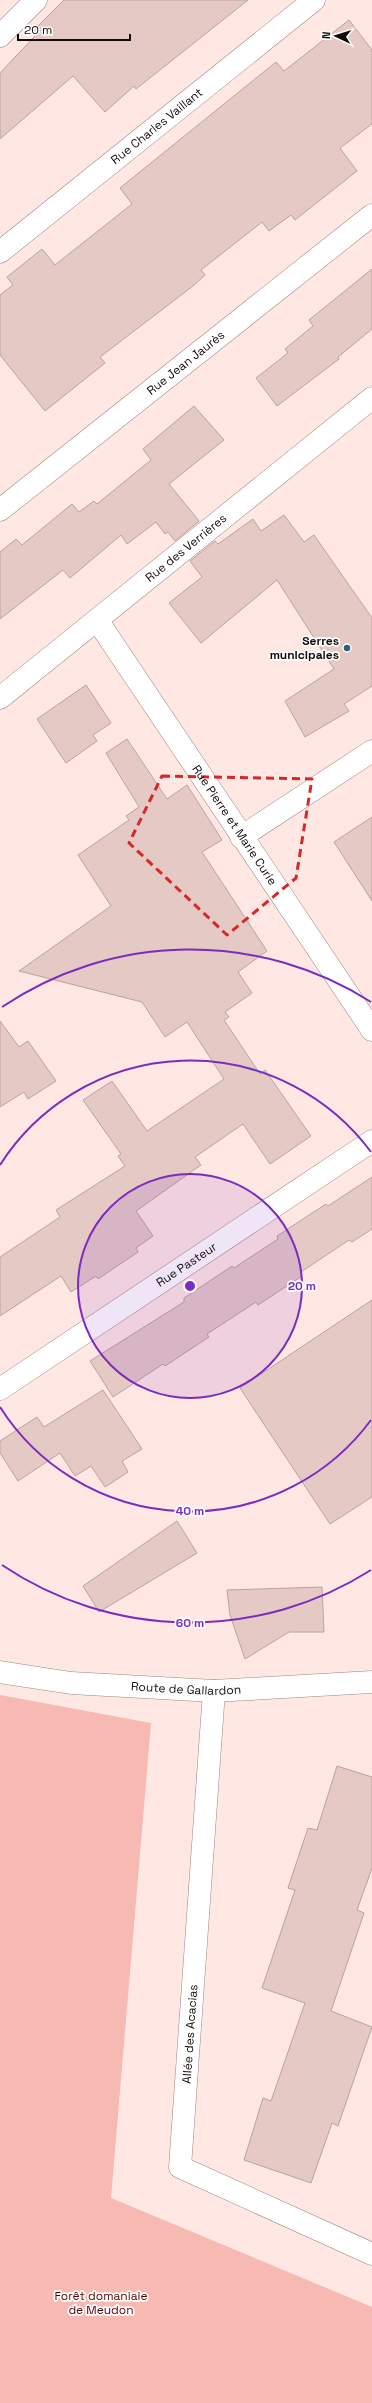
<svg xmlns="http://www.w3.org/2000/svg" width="372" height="2403" font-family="'Space Grotesk',sans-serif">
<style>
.green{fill:#f6bab2}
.building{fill:#e5c9c5;stroke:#bca19d}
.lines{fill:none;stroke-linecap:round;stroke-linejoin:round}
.street-casing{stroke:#a08682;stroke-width:23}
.street{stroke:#fff;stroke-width:22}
.marked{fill:none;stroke:#d62828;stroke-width:3;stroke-dasharray:8 5;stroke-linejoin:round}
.ring{fill:none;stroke:#7b2cbf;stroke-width:2}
.poi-dot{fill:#2e5f7d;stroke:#fff;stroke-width:1.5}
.labels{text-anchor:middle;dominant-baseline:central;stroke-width:3.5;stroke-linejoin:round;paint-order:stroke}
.street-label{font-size:12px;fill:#130a09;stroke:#fff}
.poi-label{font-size:12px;font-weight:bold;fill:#130a09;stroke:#fff;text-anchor:end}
.park-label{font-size:12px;fill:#5b0001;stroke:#fff}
.centre{fill:#7b2cbf;stroke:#fff;stroke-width:2}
.ring-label{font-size:12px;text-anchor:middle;font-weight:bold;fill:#7b2cbf;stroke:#fff;stroke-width:3.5;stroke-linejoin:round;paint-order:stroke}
</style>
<rect width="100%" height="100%" fill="#ffe7e4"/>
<polygon class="green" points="0,1695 151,1723 111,2198 372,2307 372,2403 0,2403"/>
<g class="building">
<polygon points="64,0 248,0 136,89 134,86 105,112 73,76 0,139 0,73 36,35 33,31"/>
<polygon points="349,20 372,50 372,124 340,148 357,171 295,220 291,215 269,231 262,222 201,270 205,275 193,286 100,357 105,363 45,411 0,355 0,295 13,285 7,277 42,249 55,265 132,204 120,188 276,62 284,71"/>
<polygon points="372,269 372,329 338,357 339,359 277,406 256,378 288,353 285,349 313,326 309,320"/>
<polygon points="194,406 224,440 169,484 199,521 175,541 168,532 165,534 156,522 127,544 121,535 70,578 63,570 0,619 0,552 16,539 22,545 72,504 79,512 94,501 97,504 151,460 143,449"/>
<polygon points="284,515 304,542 314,535 372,618 372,686 344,704 349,711 305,737 285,701 334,669 277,580 201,643 169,603 202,577 190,561 215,541 218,544 253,519 261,531"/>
<polygon points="86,685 111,723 93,735 97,741 66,763 37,719"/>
<polygon points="127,739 167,799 187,785 222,840 202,852 267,951 238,972 252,993 225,1012 229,1017 224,1020 260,1074 265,1070 311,1136 270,1164 243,1124 195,1157 201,1165 136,1211 153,1236 136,1248 138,1252 98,1279 96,1276 71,1292 61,1276 0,1316 0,1257 60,1217 56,1210 125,1166 118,1156 121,1154 83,1100 112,1081 147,1131 224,1079 187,1022 165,1037 142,1002 19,971 111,906 78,855 129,820 126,816 139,807 106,753"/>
<polygon points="372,817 372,901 334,842"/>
<polygon points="0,1021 19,1047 28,1041 56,1081 28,1099 24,1092 0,1107"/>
<polygon points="372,1177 372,1229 352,1242 349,1240 301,1272 302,1276 258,1305 256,1302 207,1334 209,1337 165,1366 163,1364 113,1397 90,1361 184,1302 184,1298 232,1266 234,1268 278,1239 277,1236 326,1204 328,1206"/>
<polygon points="372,1300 372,1497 330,1524 240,1388"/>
<polygon points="103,1390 142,1449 122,1461 128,1472 105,1487 91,1466 75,1476 60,1453 18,1481 0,1453 0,1441 37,1417 44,1427"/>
<polygon points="177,1521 197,1553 99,1612 83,1586"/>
<polygon points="322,1587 324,1632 289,1632 245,1659 230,1615 227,1590"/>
<polygon points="337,1766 372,1777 372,1868 357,1910 364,1913 331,2011 372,2027 338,2126 332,2123 311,2183 244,2160 263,2098 271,2101 305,2003 262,1988 295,1890 288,1888 308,1828 317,1830"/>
</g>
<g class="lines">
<defs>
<g id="street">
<polyline points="0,36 36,0"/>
<path id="s1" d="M0 252 314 0"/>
<path id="s2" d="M0 510 372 215"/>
<path id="s3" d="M97 620 372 1030"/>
<path id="s4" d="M0 698 372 398"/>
<polyline points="241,837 372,751"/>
<path id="s5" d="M0 1389 372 1141"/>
<path id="s6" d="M0 1672 71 1683 214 1691 372 1682"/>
<polyline points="214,1691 180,2167 372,2254"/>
</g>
</defs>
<use href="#street" class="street-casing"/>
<use href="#street" class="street"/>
</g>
<path class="marked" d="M162 776 312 779 296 878 227 935 129 843Z"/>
<circle cx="190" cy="1286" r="112" fill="#7b2cbf" fill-opacity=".12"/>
<g class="ring">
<circle cx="190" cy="1286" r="112"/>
<path d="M371 1420A225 225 0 0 1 0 1407M0 1165A225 225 0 0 1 371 1152"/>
<path d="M371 1570A337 337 0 0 1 2 1565M2 1007A337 337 0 0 1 371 1002"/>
</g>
<circle class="poi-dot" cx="347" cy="648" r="4"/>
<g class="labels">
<g class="street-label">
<text stroke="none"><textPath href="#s1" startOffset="201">Rue Charles Vaillant</textPath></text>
<text stroke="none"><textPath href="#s2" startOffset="237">Rue Jean Jaurès</textPath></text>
<text stroke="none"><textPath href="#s4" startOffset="239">Rue des Verrières</textPath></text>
<text stroke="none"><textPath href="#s3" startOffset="247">Rue Pierre et Marie Curie</textPath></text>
<text stroke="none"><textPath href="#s5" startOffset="224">Rue Pasteur</textPath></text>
<text stroke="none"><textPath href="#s6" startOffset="187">Route de Gallardon</textPath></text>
<text transform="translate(190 2034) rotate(-86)">Allée des Acacias</text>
</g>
<g class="poi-label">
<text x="339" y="641">Serres<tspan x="339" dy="14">municipales</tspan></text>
</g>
<g class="park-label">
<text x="101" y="2296">Forêt domaniale<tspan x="101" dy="14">de Meudon</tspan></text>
</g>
</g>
<circle cx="190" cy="1286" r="6" class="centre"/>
<g class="ring-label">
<text x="302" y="1290">20 m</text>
<text x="190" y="1515">40 m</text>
<text x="190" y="1627">60 m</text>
</g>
<g transform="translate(336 36) rotate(274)" stroke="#ffffff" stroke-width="3" paint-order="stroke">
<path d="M0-3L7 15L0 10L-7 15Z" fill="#130a09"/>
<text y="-6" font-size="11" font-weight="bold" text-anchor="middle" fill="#130a09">N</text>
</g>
<path d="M18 34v6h112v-6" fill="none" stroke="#130a09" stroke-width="2"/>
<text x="24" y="34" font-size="12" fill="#130a09" stroke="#ffffff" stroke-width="3" paint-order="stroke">20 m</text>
</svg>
